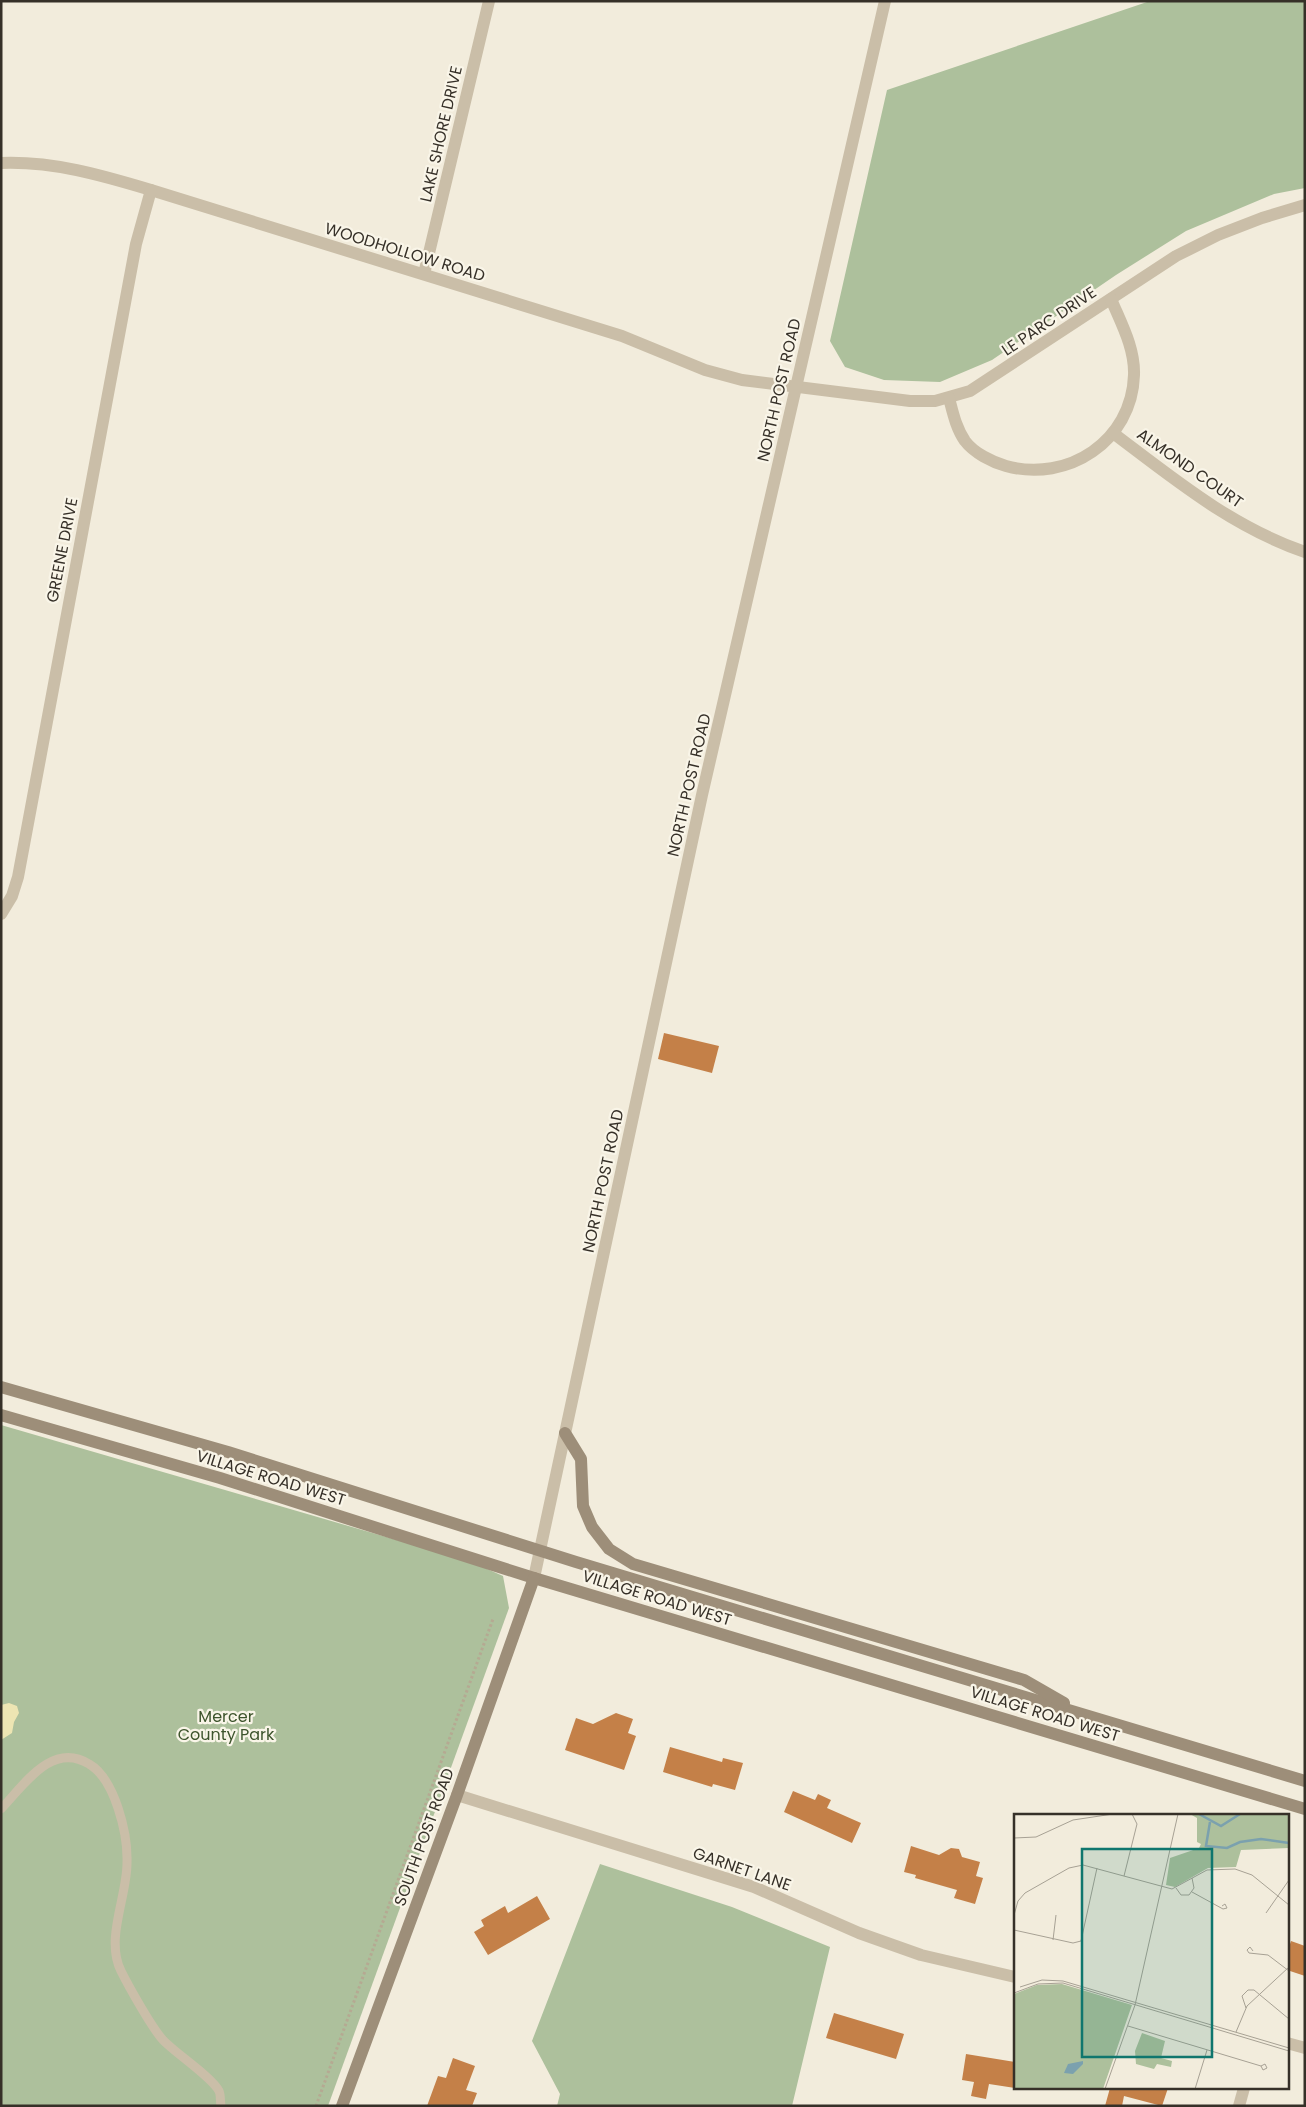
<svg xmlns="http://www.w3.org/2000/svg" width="1306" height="2107" font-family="Poppins,sans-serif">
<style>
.green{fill:#adc09c}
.sand{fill:#ede5b3}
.building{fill:#c48048}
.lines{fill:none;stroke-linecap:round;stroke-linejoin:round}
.path{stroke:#b5a992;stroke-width:3;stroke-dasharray:2.5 2.5;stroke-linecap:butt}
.lane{stroke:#cabea8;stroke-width:9}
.street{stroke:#cabea8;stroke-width:12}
.secondary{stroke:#9d8e79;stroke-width:12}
.labels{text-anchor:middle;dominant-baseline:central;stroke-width:4.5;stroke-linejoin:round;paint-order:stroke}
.street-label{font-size:16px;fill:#363028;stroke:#f9f5e8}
.park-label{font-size:16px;fill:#3d542c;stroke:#f9f5e8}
.inset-river{fill:none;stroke:#7ba1ae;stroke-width:2.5}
.inset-road{fill:none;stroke:#a7a194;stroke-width:1}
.view{fill:#0f766e;fill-opacity:0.15;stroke:#0f766e;stroke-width:2.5}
.inset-edge{fill:none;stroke:#363028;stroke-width:2.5}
</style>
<rect width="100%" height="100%" fill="#f2ecdc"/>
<g class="green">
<polygon points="1150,1 1305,1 1305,188 1274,194 1186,231 1116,275 992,360 940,382 884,380 845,367 830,341 887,90"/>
<polygon points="1,1425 469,1561 503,1576 509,1608 328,2106 1,2106"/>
<polygon points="600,1864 732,1907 830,1947 792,2106 557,2106 560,2094 532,2041"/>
</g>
<polygon class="sand" points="9,1703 17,1706 19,1713 14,1722 12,1733 1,1740 1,1705"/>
<g class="building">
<polygon points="664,1033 719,1046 712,1073 658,1059"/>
<polygon points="616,1713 633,1719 628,1733 636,1736 624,1770 565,1750 576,1718 593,1724"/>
<polygon points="670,1747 722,1762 723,1758 743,1763 735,1790 713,1784 712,1787 663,1772"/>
<polygon points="793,1791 815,1800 818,1794 831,1800 827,1808 861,1823 852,1843 784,1812"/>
<polygon points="911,1846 939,1855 951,1848 959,1849 962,1857 980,1862 976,1876 983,1878 975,1904 954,1898 957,1890 915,1878 916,1875 904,1872"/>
<polygon points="537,1896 550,1919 488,1955 474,1932 484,1926 481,1920 505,1906 508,1913"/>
<polygon points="1291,1941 1305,1946 1305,1976 1287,1970 1287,1953"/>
<polygon points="834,2013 904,2034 896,2059 826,2038"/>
<polygon points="966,2054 1015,2062 1015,2088 989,2084 986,2099 971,2096 974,2082 962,2080"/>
<polygon points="453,2058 475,2066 466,2090 477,2093 472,2106 427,2106 438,2076 446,2078"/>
<polygon points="1110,2088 1168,2088 1162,2106 1124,2096 1122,2106 1105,2106"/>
</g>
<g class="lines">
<polyline class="path" points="316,2106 493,1619"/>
<path class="lane" d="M1 1809C24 1785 52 1741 89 1764 115 1779 128 1834 127 1863 127 1897 105 1939 121 1971 129 1987 152 2028 163 2040 175 2053 212 2077 219 2091 221 2095 220 2101 221 2106"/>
<g class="street">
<path d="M1 163C53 161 101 175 151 190L622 336 705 370 742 380 910 401H935L970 391 1176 256 1218 235 1262 218 1305 205"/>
<polyline points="424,274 489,1"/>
<path d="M949 398C953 413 956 428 965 441 974 453 992 462 1006 466 1068 483 1132 441 1134 375 1135 348 1121 323 1111 299"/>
<path d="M1113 433C1174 479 1232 527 1305 552"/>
<polyline points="1,914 12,896 18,877 136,244 151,190"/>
<polyline points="534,1578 702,795 885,1"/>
<polyline points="457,1795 754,1887 859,1933 921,1955 1015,1977"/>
<polyline points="1287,2043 1305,2048"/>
<polyline points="1239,2106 1244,2088"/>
</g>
<g class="secondary">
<polyline points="1,1387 228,1452 576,1562 1305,1781"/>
<polyline points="1,1415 220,1478 534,1578 1305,1809"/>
<polyline points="565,1433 581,1459 583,1506 592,1527 609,1549 633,1564 1024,1680 1064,1703"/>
<polyline points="342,2106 457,1795 534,1578"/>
</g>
</g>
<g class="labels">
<g class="street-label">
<text transform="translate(441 134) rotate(-77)">LAKE SHORE DRIVE</text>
<text transform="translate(405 252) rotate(17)">WOODHOLLOW ROAD</text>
<text transform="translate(1049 321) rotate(-34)">LE PARC DRIVE</text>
<text transform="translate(779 390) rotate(-77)">NORTH POST ROAD</text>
<text transform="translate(1190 468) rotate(35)">ALMOND COURT</text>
<text transform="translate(62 550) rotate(-79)">GREENE DRIVE</text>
<text transform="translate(689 785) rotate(-77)">NORTH POST ROAD</text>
<text transform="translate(603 1181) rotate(-78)">NORTH POST ROAD</text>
<text transform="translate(271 1478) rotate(17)">VILLAGE ROAD WEST</text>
<text transform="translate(657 1598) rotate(17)">VILLAGE ROAD WEST</text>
<text transform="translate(1045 1714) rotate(17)">VILLAGE ROAD WEST</text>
<text transform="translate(424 1837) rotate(-70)">SOUTH POST ROAD</text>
<text transform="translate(742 1869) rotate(19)">GARNET LANE</text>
</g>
<g class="park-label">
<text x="226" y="1716">Mercer<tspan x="226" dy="18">County Park</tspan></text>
</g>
</g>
<g transform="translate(1014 1814)">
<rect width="275" height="275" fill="#f2ecdc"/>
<path d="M176 0H275V34L227 36 222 53 194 54 161 73 152 71 156 44 185 34 187 30 183 28V4ZM48 170 118 191 89 275H0V180L23 171ZM128 219 151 227 147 244 158 247 157 253 143 250 140 255 122 250 121 237Z" fill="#adc09c"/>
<path d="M69 247V250L59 260 50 259 54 250Z" fill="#7ba1ae"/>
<path class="inset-river" d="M185 0 207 12 226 0M196 8 192 32 213 34 226 28 247 25 275 29"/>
<path class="inset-road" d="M0 24 22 23 59 6 99 0M110 62 123 10 118 0M162 74 167 81H175L180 74 178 64M178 78 209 95 213 94 211 90 208 92M252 99 275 66M0 101 4 87 11 79 55 54 69 51 158 75 193 56 221 55 238 61 275 91M0 116 59 129 67 127 83 54M39 126 42 101M239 137 236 133 233 136 235 139 254 141 275 157M6 173 28 166 49 167 275 234M0 179 24 170 49 169 275 237M232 194 228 182 234 176H240L275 205M114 212 247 252 249 256 253 254 251 250 247 252M222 218 233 192 275 153M91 275 121 191 164 0M181 275 193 236"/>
<path class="view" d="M68 35H198V243H68Z"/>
<rect width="275" height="275" class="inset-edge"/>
</g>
<rect width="1306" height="2107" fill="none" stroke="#363028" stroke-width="5"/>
</svg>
